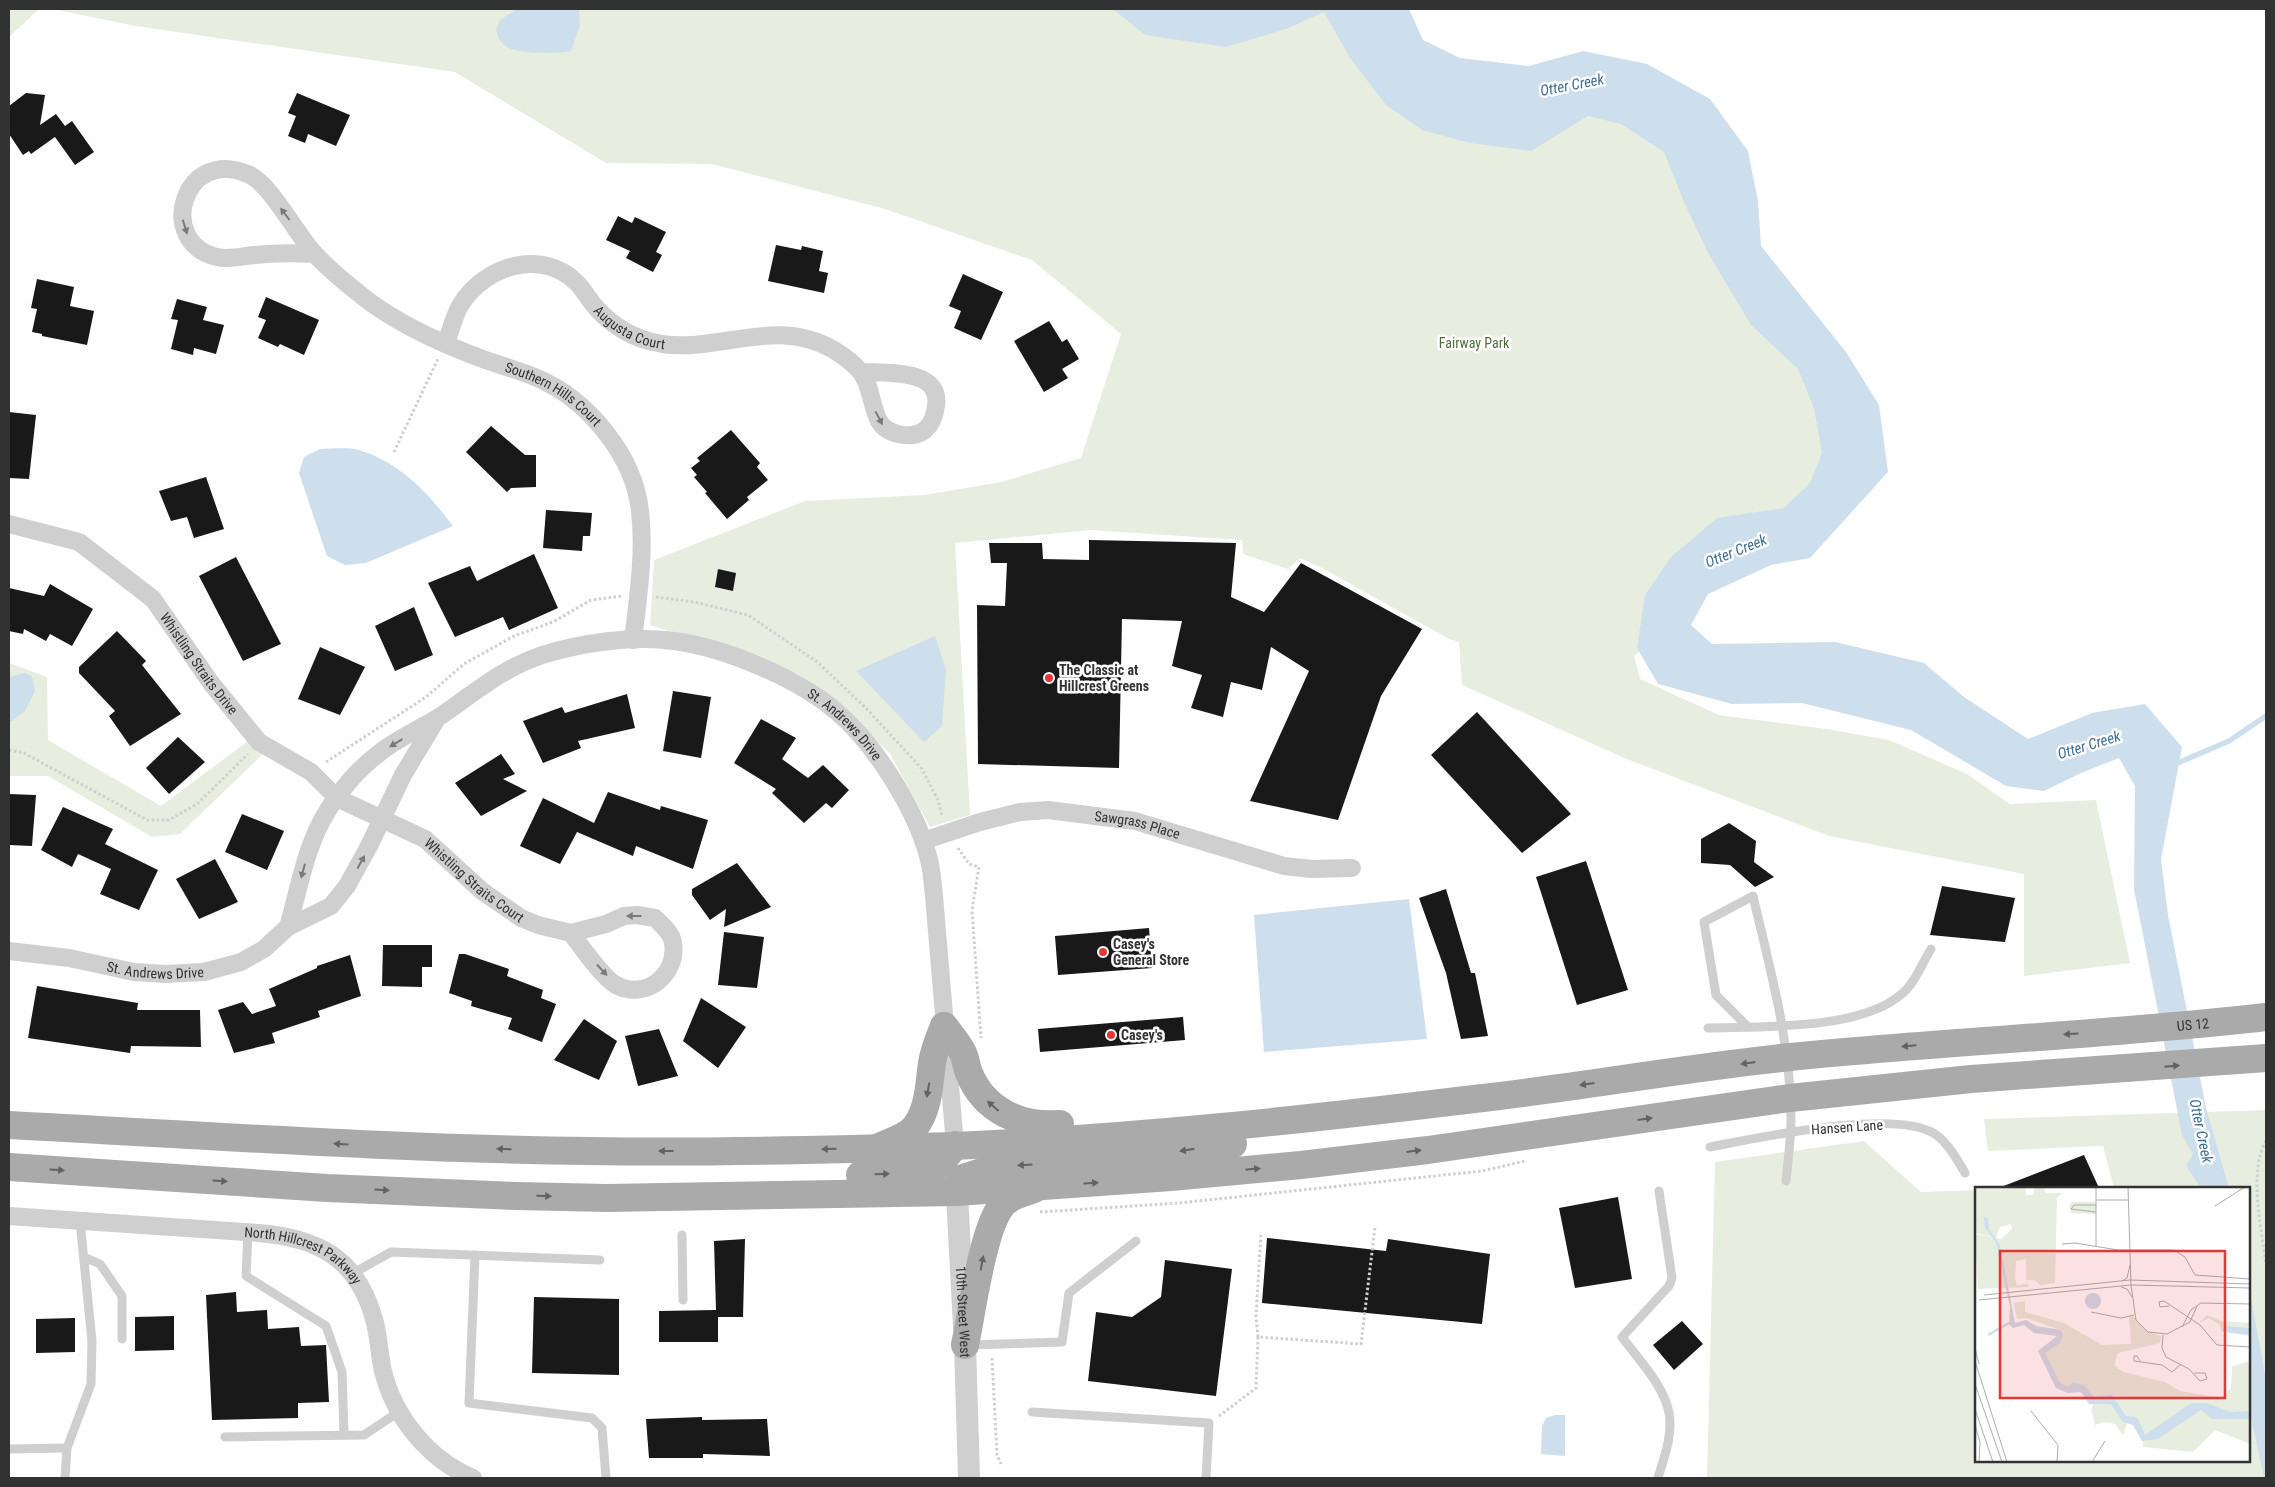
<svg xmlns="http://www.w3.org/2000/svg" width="2275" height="1487" font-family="'Roboto Condensed',sans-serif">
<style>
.green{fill:#e7eee0}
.water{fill:#cddeed}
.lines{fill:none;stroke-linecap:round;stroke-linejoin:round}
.stream{stroke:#cddeed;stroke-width:5.5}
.building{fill:#191919}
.path{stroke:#cfcfcf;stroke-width:3;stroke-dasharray:2.5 2.5;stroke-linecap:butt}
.service{stroke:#cfcfcf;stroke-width:9}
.minor{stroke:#cfcfcf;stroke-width:18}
.tertiary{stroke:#cfcfcf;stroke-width:22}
.primary{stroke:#aaa;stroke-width:28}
.oneway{fill:#797979}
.oneway2{fill:#626262}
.poi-dot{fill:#e53737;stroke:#fff;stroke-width:2}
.labels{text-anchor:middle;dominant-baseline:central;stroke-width:5;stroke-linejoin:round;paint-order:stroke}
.street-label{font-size:14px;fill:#323232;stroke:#fff}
.park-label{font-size:14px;fill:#516e3e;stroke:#fff}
.poi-label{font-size:14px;font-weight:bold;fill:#323232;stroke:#fff;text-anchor:start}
.water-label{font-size:15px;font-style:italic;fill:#3e6d95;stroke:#fff}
.inset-river{fill:none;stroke:#cddeed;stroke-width:2.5}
.inset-road{fill:none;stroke:#adadad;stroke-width:1}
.view{fill:#e53737;fill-opacity:0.15;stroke:#e53737;stroke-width:2.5}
.inset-edge{fill:none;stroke:#323232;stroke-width:2.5}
</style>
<rect width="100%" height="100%" fill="#fff"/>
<g class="green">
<polygon points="9,9 39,9 9,37"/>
<polygon points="53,9 1364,9 1380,44 1648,105 1855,462 1741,548 1668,628 1634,656 1640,679 1719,715 1827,729 1889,740 1967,774 2010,804 2096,800 2130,963 2024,976 2024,874 1829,836 1624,758 1462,685 1459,642 1449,639 1322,568 1300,558 1288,569 1243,554 1242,540 1091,530 955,543 970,815 930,827 889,752 798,674 650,625 654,560 805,501 924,495 1001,482 1081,458 1121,334 1032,260 885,209 712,164 606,163 455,72 135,26"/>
<polygon points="9,663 47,677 48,740 161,806 248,741 263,754 180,834 152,837 48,776 9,776"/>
<polygon points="2266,1110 2266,1478 1707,1478 1715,1162 1864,1141 1921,1192 1976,1190 1976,1461 2249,1461 2249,1188 2114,1188 2103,1146 1988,1151 1984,1119"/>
</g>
<g class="water">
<path d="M517 9H579L580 26 571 51C560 54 519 54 509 48 501 44 498 38 496 30L500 20Z"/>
<polygon points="1113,9 1409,9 1423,40 1460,58 1529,66 1583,51 1647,64 1710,99 1748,151 1758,201 1761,246 1846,352 1879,405 1888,472 1810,558 1771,565 1708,594 1691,625 1712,644 1835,642 1924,663 1964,697 2028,739 2092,713 2145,704 2182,747 2161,859 2168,915 2206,1108 2229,1188 2201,1188 2186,1166 2193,1154 2182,1135 2134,889 2135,786 2119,758 2081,773 2044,791 2006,786 1911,730 1802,703 1732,704 1658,684 1637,648 1645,595 1671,557 1717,518 1784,508 1810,483 1822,453 1814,408 1798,369 1751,325 1708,253 1684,202 1664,152 1621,124 1588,116 1531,151 1470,143 1422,130 1386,105 1350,58 1324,12 1286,29 1226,47 1145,35"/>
<path d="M320 449C332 449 348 447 359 450 401 463 428 493 453 526L366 563 345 565 327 556 299 473 304 457Z"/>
<polygon points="935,636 946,670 942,726 924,742 856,671"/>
<polygon points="25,673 32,676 35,691 25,711 9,723 9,677"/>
<polygon points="1409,899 1427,1039 1264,1052 1254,915"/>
<polygon points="2249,1288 2266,1379 2266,1478 2264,1478 2249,1408"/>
<polygon points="1555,1415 1565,1415 1565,1456 1541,1454 1542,1426 1546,1418"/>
</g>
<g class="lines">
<polyline class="stream" points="2173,765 2229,741 2266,716"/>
</g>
<g class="building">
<polygon points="26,93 45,95 40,125 56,114 65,126 72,121 94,152 75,165 55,137 31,154 29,151 23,155 9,134 9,106"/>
<polygon points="297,93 350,115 336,146 308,134 305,143 288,136 296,116 288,113"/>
<polygon points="618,216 632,223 635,217 666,232 656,252 662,255 653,272 626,258 630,251 606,240"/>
<polygon points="776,245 801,250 802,246 823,251 819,271 828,273 824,293 768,281"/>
<polygon points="963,274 1003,292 981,340 954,328 961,311 949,306"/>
<polygon points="37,279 74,287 70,306 94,311 87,345 42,336 42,334 32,332 37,309 31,308"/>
<polygon points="266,297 319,320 304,355 280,344 278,347 258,338 266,320 258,317"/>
<polygon points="177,299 207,307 203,320 224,325 216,354 194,348 193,355 171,349 178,320 171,319"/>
<polygon points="1049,321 1062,342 1067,339 1079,359 1062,369 1068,378 1044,392 1014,341"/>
<polygon points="9,412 36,415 29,479 9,478"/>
<polygon points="491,426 525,455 536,455 536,487 511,488 507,492 466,452"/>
<polygon points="731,430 760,463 757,467 768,480 747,497 749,500 727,519 705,493 707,492 694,477 697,475 691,468 700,461 697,458"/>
<polygon points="206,477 224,529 194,538 187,517 171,521 159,491"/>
<polygon points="546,510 592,513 590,536 583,536 582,551 543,548"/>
<polygon points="1089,540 1236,543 1231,597 1264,612 1301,563 1422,629 1381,696 1338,820 1250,801 1309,671 1271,647 1262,690 1231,682 1223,717 1191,708 1202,675 1172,666 1182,621 1122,619 1119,768 978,764 977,605 1005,606 1007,563 991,563 989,543 1042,543 1043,559 1089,560"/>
<polygon points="534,554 558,608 509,630 503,617 455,637 428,583 470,566 477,581"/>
<polygon points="236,557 281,644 243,661 199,576"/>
<polygon points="718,569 736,573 733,591 715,587"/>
<polygon points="50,584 93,609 72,646 50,634 46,641 24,629 23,634 9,631 9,588 44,596"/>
<polygon points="414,607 433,655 395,671 375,626"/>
<polygon points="117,631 146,661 142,665 181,714 130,746 109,716 115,711 79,673 79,667"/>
<polygon points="320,647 365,667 340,715 298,699"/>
<polygon points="673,691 711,697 701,758 663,751"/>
<polygon points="627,694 635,728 578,741 581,748 543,763 523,721 562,707 565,713"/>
<polygon points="1477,712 1571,814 1522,853 1431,755"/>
<polygon points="761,719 796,738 782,759 808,778 823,765 849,790 832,808 826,803 804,823 772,793 776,789 734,763"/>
<polygon points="178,737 205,762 169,794 146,768"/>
<polygon points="501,754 515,774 503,779 527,791 481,816 455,783"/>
<polygon points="608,792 660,810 661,806 708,820 693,869 636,846 633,856 577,832 560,864 520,846 543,798 594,823"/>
<polygon points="9,794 36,795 32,846 9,845"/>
<polygon points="63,807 113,829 105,844 158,870 139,910 100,894 111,869 78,854 72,867 41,850"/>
<polygon points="242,814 284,831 267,870 225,852"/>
<polygon points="1729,823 1756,841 1754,862 1774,877 1755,887 1730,865 1701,863 1701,839"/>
<polygon points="215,859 238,902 199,919 176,879"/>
<polygon points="1586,861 1628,990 1577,1005 1536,877"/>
<polygon points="737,863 771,907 724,927 726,909 710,920 692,895 692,889"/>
<polygon points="1942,886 2015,898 2005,942 1930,935"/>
<polygon points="1446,889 1471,973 1475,973 1488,1036 1461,1039 1446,973 1419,898"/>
<polygon points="1149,928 1152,968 1058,975 1055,936"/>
<polygon points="724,932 764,937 757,988 718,985"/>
<polygon points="383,945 432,945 432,967 422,967 422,987 382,986"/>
<polygon points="459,954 465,954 509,969 507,976 543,990 541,998 556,1004 542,1042 508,1029 512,1018 471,1006 472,1001 449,993"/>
<polygon points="350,955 361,996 318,1011 320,1017 272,1033 275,1043 234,1053 218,1010 243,1002 252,1014 276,1006 269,989 317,968 317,966"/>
<polygon points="37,986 138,1003 137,1010 200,1010 201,1047 131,1046 130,1053 28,1038"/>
<polygon points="701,998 746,1027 718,1068 683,1041"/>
<polygon points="1183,1017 1185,1040 1040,1052 1038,1029"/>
<polygon points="584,1019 617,1041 599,1080 554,1060"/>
<polygon points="659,1029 678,1076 638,1086 625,1036"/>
<polygon points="2084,1155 2099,1188 2001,1188 2001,1187"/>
<polygon points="1618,1197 1632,1279 1575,1288 1559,1208"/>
<polygon points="1267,1238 1386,1251 1388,1239 1490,1254 1482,1324 1262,1303"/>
<polygon points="745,1239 743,1317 718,1317 718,1342 659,1342 659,1311 716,1310 714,1241"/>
<polygon points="1165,1260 1232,1269 1216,1396 1088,1381 1096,1312 1132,1317 1161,1297"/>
<polygon points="236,1292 237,1312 267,1310 268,1329 299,1327 301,1346 326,1345 329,1402 298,1403 298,1418 212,1420 206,1295"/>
<polygon points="534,1297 619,1299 619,1375 532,1373"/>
<polygon points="174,1316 174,1350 135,1351 135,1317"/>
<polygon points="75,1318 75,1352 36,1353 36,1319"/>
<polygon points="1682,1321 1703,1344 1674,1370 1653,1345"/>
<polygon points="702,1417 702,1420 767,1419 770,1456 703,1454 703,1458 649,1458 646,1419"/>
</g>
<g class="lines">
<g class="path">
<polyline points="394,452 438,359"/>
<polyline points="656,597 694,602 748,615 816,661 866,708 922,769 938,800 942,816"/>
<polyline points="9,750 24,753 147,820 169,820 197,804 248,754"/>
<polyline points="326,762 426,697 464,664 514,636 553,622 591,600 622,596"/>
<polyline points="958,848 969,864 979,867 972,910 981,1038"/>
<path d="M2266 1141C2248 1170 2262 1232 2266 1264"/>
<polyline points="1040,1212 1179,1203 1482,1171 1525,1161"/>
<polyline points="1258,1337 1256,1317 1261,1232"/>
<polyline points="992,1358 997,1455 1001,1464"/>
<polyline points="1219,1416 1256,1388 1258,1337 1361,1344 1375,1227"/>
</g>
<g class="service">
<path d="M1748 1027 1716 995 1704 922 1753 896C1770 969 1791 1043 1791 1119 1791 1140 1788 1160 1786 1181"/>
<path d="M1708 1028C1762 1026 1868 1031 1907 989 1917 978 1923 962 1931 949"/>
<path d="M1710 1147C1758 1138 1894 1108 1935 1134 1948 1143 1957 1159 1965 1173"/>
<polyline points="248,1232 246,1276 326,1326 342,1372 344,1435"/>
<polyline points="682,1235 683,1300"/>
<polyline points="475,1255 469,1403 592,1418 602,1428 606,1478"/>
<polyline points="84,1257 100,1264 122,1296 122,1339"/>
<polyline points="352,1274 391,1252 600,1260"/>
<polyline points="968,1345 1062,1342 1069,1293 1136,1241"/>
<polyline points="1032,1412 1209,1423 1206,1478"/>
<polyline points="225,1437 364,1435 400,1411"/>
<polyline points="9,1449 67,1448"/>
<polyline points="65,1478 67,1448 91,1384 92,1341 80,1221"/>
<path d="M1658 1478C1664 1458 1673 1435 1669 1413 1664 1385 1638 1359 1622 1337L1669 1286 1672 1278 1659 1191"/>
</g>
<g class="minor">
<path id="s1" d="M314 254C294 253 274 253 254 255 242 256 229 260 217 257 155 243 183 144 250 175 271 185 297 235 314 253 328 269 346 283 362 296 396 323 440 343 480 358 499 365 519 370 537 378 587 399 634 455 640 511 645 553 638 598 633 640"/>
<path id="s2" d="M446 343C451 330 454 315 461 304 486 265 542 248 577 283 583 289 588 298 593 304 606 320 623 332 642 339 709 362 769 312 834 350 842 355 854 364 860 371 871 384 871 406 879 421 887 435 912 440 925 430 932 424 935 414 936 406 942 368 884 373 861 372"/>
<path id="s3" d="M9 524 79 542 153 599 211 683 259 742 311 772 337 798 425 839 482 891 521 918 538 925 571 933 606 924 624 916 637 915 655 918C662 925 672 933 673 943 678 974 646 1001 616 985 603 978 581 946 571 933"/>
<path id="s4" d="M923 841 980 822 1020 812 1048 810 1135 821 1284 866 1312 869 1352 868"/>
<path id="s5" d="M288 927C299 889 306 844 328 810 341 790 358 769 377 755 394 740 416 731 436 719 471 696 500 669 542 655 582 643 632 635 674 641 726 648 797 678 837 712 876 745 919 814 930 864 932 874 933 885 934 896L955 1145"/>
<path id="s6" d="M9 951 69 958 134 972 166 974 204 972 241 962 264 949 288 927 331 906 347 886 369 846 403 775 436 720"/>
<path id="s7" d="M9 1216 259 1233C318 1238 357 1258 374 1319 379 1336 379 1354 383 1371 394 1417 429 1460 473 1478"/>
</g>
<path class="tertiary" id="s8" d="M956 1176 965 1345 969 1478"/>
<g class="primary">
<path d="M944 1026C950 1034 957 1042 962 1051 966 1058 966 1066 969 1073 984 1111 1021 1127 1060 1124"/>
<path id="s9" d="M9 1125C202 1135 395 1149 589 1151 710 1153 831 1150 953 1146 1127 1139 1301 1120 1474 1099 1580 1087 1684 1068 1790 1057 1949 1041 2108 1035 2266 1017"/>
<path d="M881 1146C892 1141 907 1137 915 1127 929 1109 929 1084 932 1063 934 1050 939 1038 944 1026"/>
<polyline points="9,1167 327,1188 516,1196 607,1198 957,1192 1171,1177 1301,1165 1428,1150 1790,1098 1971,1079 2266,1058"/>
<polyline points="860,1175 925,1171 939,1166 955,1145"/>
<polyline points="958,1187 963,1178 997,1167 1135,1158 1233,1144"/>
<path d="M965 1345C972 1312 983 1226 1003 1204 1010 1196 1024 1193 1034 1189"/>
</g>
</g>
<defs><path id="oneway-solid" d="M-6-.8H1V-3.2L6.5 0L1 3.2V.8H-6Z" transform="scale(1.25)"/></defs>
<g class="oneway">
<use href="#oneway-solid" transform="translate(285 214) rotate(-127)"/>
<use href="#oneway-solid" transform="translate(185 227) rotate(73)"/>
<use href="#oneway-solid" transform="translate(879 418) rotate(62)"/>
<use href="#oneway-solid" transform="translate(396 743) rotate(149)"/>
<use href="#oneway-solid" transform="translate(361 862) rotate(-61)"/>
<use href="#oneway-solid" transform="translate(303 871) rotate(105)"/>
<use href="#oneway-solid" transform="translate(634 916) rotate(180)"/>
<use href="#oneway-solid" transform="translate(602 970) rotate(47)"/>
</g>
<g class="oneway2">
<use href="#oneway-solid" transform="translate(2071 1034) rotate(177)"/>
<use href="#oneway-solid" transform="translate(1909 1046) rotate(175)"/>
<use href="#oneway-solid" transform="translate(1748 1063) rotate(172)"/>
<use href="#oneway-solid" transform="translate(2172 1066) rotate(-5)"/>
<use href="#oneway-solid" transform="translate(1587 1084) rotate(172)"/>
<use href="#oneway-solid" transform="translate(928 1090) rotate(100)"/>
<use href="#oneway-solid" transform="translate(993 1106) rotate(-139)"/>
<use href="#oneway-solid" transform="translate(1645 1119) rotate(-8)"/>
<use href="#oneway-solid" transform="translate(341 1144) rotate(-177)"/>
<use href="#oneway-solid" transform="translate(504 1149) rotate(-178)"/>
<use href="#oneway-solid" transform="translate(829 1149) rotate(178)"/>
<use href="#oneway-solid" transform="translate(1187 1150) rotate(171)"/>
<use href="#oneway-solid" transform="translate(666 1151) rotate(180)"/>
<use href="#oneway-solid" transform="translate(1414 1151) rotate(-7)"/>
<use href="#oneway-solid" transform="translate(1025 1165) rotate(176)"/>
<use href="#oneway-solid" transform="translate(1253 1169) rotate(-6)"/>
<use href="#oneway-solid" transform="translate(57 1170) rotate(4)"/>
<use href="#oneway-solid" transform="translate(882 1174) rotate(-1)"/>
<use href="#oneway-solid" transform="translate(220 1181) rotate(4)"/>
<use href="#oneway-solid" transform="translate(1091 1183) rotate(-4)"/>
<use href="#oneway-solid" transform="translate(382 1190) rotate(3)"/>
<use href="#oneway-solid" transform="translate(544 1196) rotate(1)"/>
<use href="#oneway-solid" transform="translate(982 1263) rotate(-79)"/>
</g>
<g class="poi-dot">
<circle cx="1049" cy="678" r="5"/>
<circle cx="1103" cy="952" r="5"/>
<circle cx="1111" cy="1035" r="5"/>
</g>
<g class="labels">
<g class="street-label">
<text stroke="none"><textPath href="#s2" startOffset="248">Augusta Court</textPath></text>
<text stroke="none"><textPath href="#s1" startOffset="634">Southern Hills Court</textPath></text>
<text stroke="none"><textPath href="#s3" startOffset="245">Whistling Straits Drive</textPath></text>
<text stroke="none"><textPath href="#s5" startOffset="719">St. Andrews Drive</textPath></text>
<text stroke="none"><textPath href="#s4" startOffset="220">Sawgrass Place</textPath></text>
<text stroke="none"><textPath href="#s3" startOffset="602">Whistling Straits Court</textPath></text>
<text stroke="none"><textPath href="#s6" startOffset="148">St. Andrews Drive</textPath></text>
<text stroke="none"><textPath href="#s9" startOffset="2191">US 12</textPath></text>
<text transform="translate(1847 1127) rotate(-4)">Hansen Lane</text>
<text stroke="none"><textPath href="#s7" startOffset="301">North Hillcrest Parkway</textPath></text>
<text stroke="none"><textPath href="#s8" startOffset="136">10th Street West</textPath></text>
</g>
<g class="park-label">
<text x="1474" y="343">Fairway Park</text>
</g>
<g class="poi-label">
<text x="1059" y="670">The Classic at<tspan x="1059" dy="16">Hillcrest Greens</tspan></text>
<text x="1113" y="944">Casey's<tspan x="1113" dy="16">General Store</tspan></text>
<text x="1121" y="1035">Casey's</text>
</g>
<g class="water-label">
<text transform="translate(1572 85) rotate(-11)">Otter Creek</text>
<text transform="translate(1736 551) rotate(-22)">Otter Creek</text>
<text transform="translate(2089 745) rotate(-17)">Otter Creek</text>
<text transform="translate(2201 1131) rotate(78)">Otter Creek</text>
</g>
</g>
<g transform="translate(1975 1187)">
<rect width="275" height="275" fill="#fff"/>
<path d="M0 0H50L51 8H58L60 0H69L71 6H87L82 11 80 96 65 98 60 93H51V72L41 74 40 92 42 98 53 97 54 100 3 102 0 47 26 52 37 42 36 37 25 40 21 51 0 46ZM97 15H121V27L96 26 94 19ZM50 114V125L89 136 127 158 156 157 154 130 158 129 171 144 186 149 185 156 143 166 139 178 148 185 190 195 205 204 246 211 256 201 257 179 275 174V257L240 243 218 265 168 260V250L160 237 153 234 148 248 140 237 129 235 120 238 116 223 119 215 113 207 87 201 66 165 82 155 88 144 51 131 42 132 39 116ZM232 128 246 134 275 136V149L246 144 245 138 234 131 224 136Z" fill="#e7eee0"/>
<path d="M0 27 13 31 14 42 25 58 40 136 51 133 61 139 86 143 88 147 85 156 70 166 85 196 93 200 98 196 109 198 119 210 137 208 151 229 162 230 170 248 216 216H231L256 225 275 224V232H237L226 223 183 252 167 254 158 238 148 235 136 217H114L106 205 93 206 81 201 63 164 82 149 59 146 49 138 38 141 34 137 35 120 21 55 10 41 9 30ZM110 114a8 8 0 1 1 16 0a8 8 0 1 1-16 0ZM249 139 275 141V148L248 145Z" fill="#cddeed"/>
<path class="inset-river" d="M13 148 34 136"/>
<path class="inset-road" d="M153 0 156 98 161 133 173 145 192 147 215 135 222 119M121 13H154M121 18H99L96 22 121 25M240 19 270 0M87 57 100 56 143 63H199L210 70 220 88 275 92M121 59V0M147 94 152 91 155 78M146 100 152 102 157 110M9 108 155 93 275 97M4 113 156 98 275 101M194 119 185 120 184 115 189 114 225 138 242 158 275 160M116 125 146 131 159 128M207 140 216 123 226 116 275 117M188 148 187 161 191 170 214 182 225 194 232 192 230 186H219M0 161 4 177M0 174 32 275M165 174 162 169H159V174L187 178 197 185 206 177M0 197 27 275M0 222 18 275M56 224 83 258 82 275M0 238 5 255 4 275M117 275 130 254"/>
<path class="view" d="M25 64H250V211H25Z"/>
<rect width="275" height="275" class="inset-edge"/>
</g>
<rect width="2275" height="1487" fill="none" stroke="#323232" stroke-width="20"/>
</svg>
